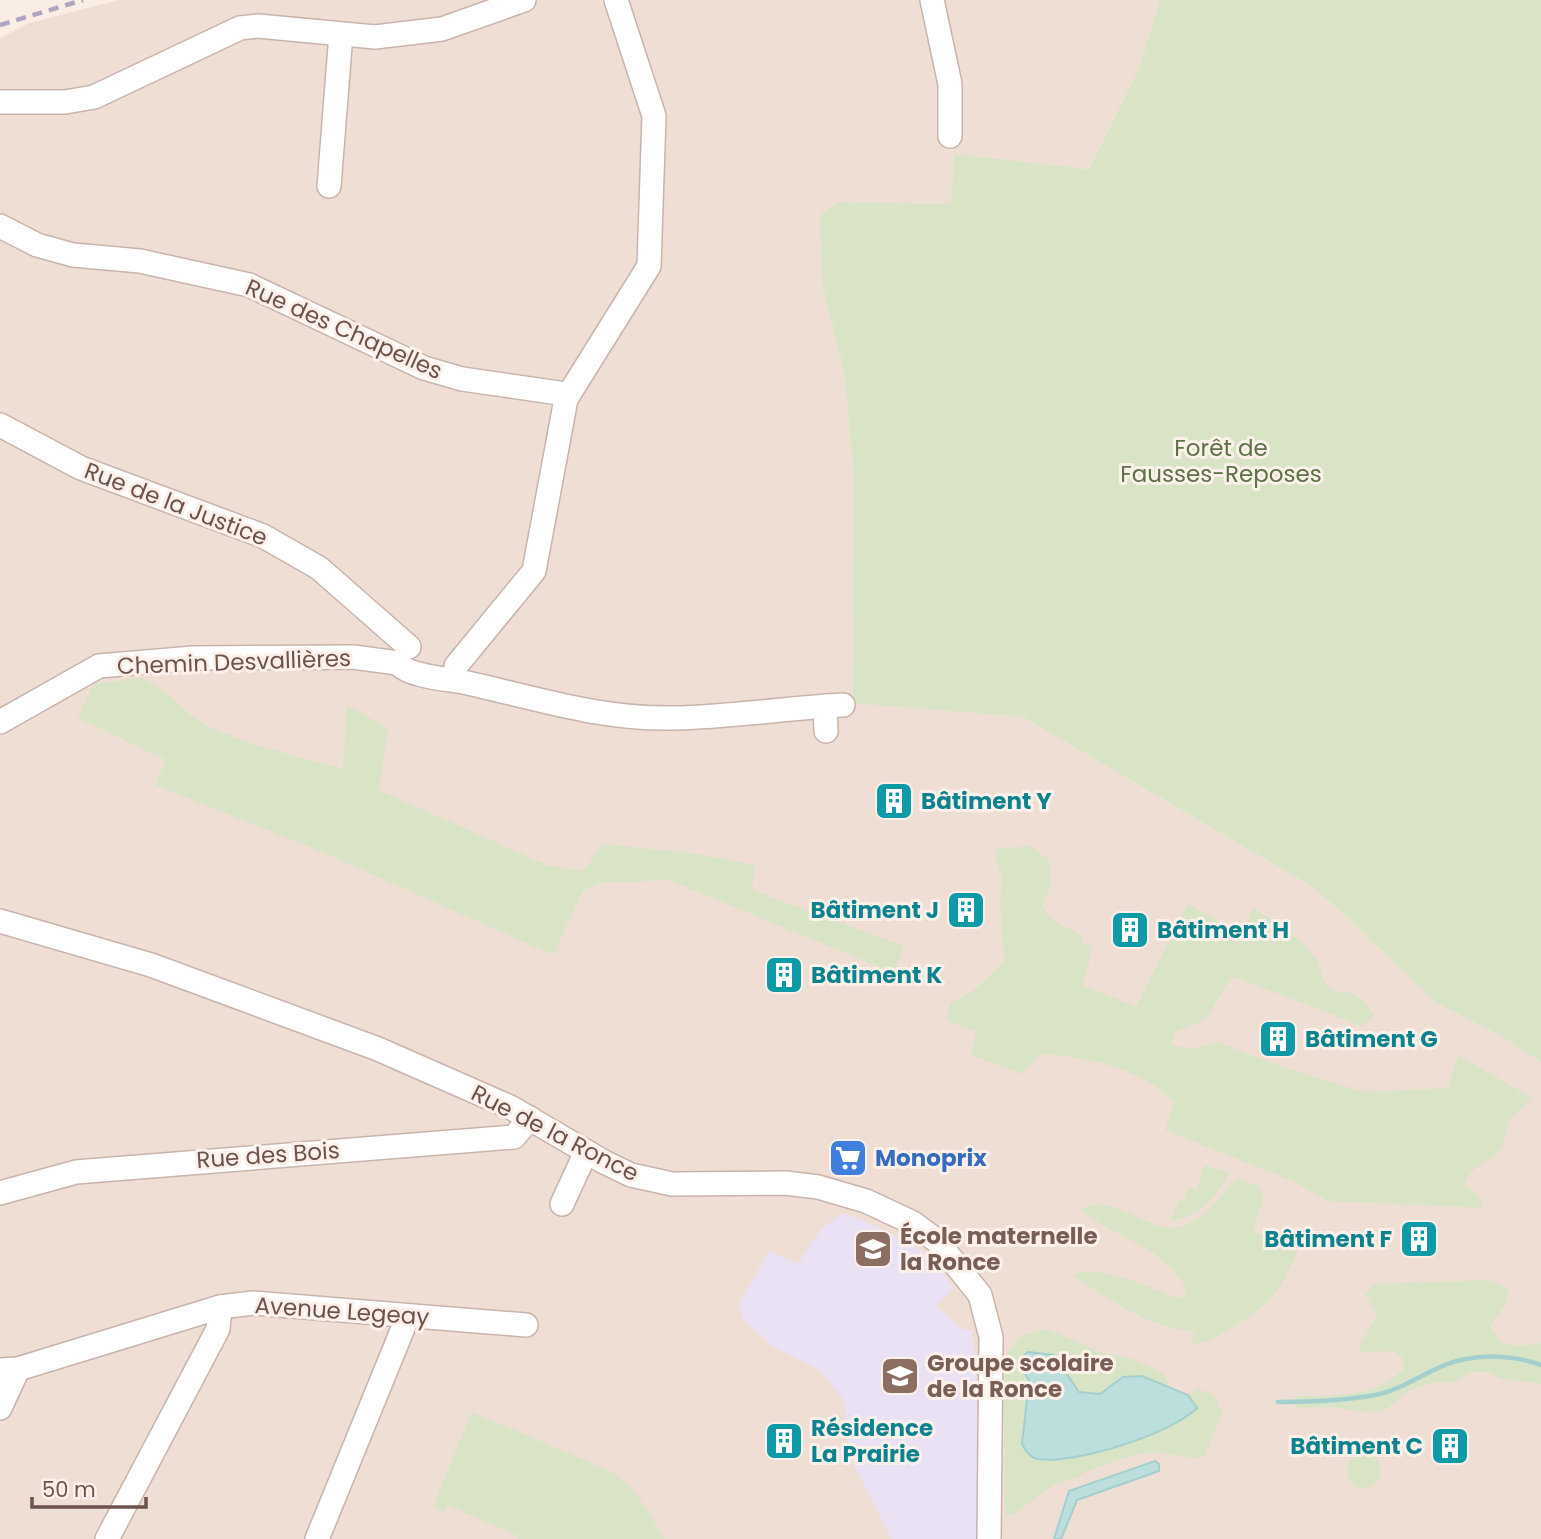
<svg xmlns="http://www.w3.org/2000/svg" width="1541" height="1539" font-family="Poppins,sans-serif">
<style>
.residential{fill:#efded4}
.education{fill:#eae1f5}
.green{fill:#d8e4c5}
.water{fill:#bcdfde;stroke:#a3d0ce;stroke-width:2}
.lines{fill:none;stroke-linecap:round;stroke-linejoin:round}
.stream{stroke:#a3d0ce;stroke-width:4.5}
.minor-casing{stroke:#c8b4ac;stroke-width:26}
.minor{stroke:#fff;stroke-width:23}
.rail{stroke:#aea5c0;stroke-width:4.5;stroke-dasharray:10 7;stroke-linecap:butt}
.labels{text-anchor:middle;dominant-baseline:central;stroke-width:6;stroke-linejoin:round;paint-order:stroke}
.street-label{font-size:23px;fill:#6e534d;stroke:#fcf1ea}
.park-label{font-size:23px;fill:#5c7247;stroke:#fcf1ea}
.culture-label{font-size:23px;font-weight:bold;fill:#0d838f;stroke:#fcf1ea;text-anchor:start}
.shop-label{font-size:23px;font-weight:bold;fill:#366cbe;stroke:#fcf1ea;text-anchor:start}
.education-label{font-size:23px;font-weight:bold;fill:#785e54;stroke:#fcf1ea;text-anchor:start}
</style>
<rect width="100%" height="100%" fill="#f9ede4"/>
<polygon class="residential" points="119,0 1160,0 1140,66 1089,169 954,154 951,204 838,202 823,287 844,371 854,473 853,702 1023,717 1308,884 1339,909 1435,1002 1501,1036 1541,1062 1541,1539 0,1539 0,38 29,23"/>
<polygon class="education" points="843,1213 878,1227 924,1252 939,1267 954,1288 936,1306 962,1329 972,1331 977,1381 977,1539 892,1539 850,1457 844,1401 840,1395 820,1370 774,1347 744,1320 739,1304 769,1251 798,1264 821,1229"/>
<g class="green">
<polygon points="1160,0 1541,0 1541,1062 1501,1036 1435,1002 1339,909 1308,884 1023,717 853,703 854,473 844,371 823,287 820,216 838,202 951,204 954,154 1089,169 1140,66"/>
<path d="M141 678C170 688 183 716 214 729 255 747 301 757 343 769L347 705 388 728 379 790 546 865 584 871 603 844 690 853 755 865 752 890 904 946 894 973 669 880 601 883 583 891 553 955 313 848 155 785 166 760 78 718 94 684Z"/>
<path d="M1030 846 1049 860 1051 886 1042 906 1052 920 1082 935 1081 943 1092 947 1083 985 1136 1007 1188 904 1241 933 1254 908C1275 922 1298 936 1314 956 1323 966 1318 979 1331 989 1338 994 1344 991 1351 993 1362 997 1369 1007 1375 1016L1362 1026 1232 976 1206 1019 1174 1033 1171 1045 1191 1049 1217 1042 1285 1068 1364 1092 1448 1088 1458 1055 1532 1098 1507 1123C1505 1169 1479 1152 1464 1184L1478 1195 1483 1208 1328 1201 1293 1181 1165 1130 1174 1102C1141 1067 1086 1057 1040 1054L1022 1074 971 1055 976 1032 947 1021 950 1004 973 991 1005 962 1000 908 1002 874 995 860 997 849Z"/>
<path d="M1205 1165 1229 1173C1218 1197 1198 1216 1171 1221L1179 1200 1184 1201 1188 1187 1196 1190Z"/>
<path d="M1238 1179 1257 1185 1264 1198 1254 1226 1256 1233 1278 1236 1297 1254C1289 1267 1283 1285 1272 1297 1258 1314 1213 1342 1191 1345L1194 1332C1143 1324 1115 1303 1073 1276 1092 1261 1156 1290 1178 1298L1183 1297 1187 1290C1165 1246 1115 1239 1081 1210 1110 1189 1149 1235 1180 1227 1208 1218 1218 1196 1238 1179Z"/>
<path d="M1490 1280 1508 1288 1507 1302 1490 1326 1501 1342 1517 1346 1541 1343V1384L1502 1379 1489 1372H1471L1452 1383 1439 1382 1411 1389 1384 1411 1362 1412 1333 1407 1297 1408 1296 1396C1331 1396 1379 1398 1404 1368L1402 1357 1393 1351 1361 1352 1359 1348 1377 1314 1365 1294 1375 1284Z"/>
<path d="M1047 1329 1100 1352 1133 1359 1164 1374 1168 1385 1116 1384 1100 1394 1079 1392 1054 1355 1022 1368 1029 1381 1021 1435 1038 1459C1083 1454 1164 1442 1196 1408L1188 1395 1198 1389 1213 1394 1222 1413 1204 1457C1185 1460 1168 1451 1148 1453 1127 1455 1103 1466 1083 1473L1081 1476 1054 1485 1012 1515H1005L1004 1361C1013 1339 1023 1333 1047 1329Z"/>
<polygon points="472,1412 615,1473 636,1493 665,1539 518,1539 518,1536 448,1505 445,1512 433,1507"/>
<circle cx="1364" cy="1471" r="17"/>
</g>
<g class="water">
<path d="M1028 1352 1054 1355 1079 1392 1100 1394 1123 1377 1142 1376 1188 1395 1197 1408C1171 1434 1073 1465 1037 1459 1029 1457 1025 1450 1022 1444L1029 1381 1021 1365 1022 1357Z"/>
<polygon points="1155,1461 1159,1464 1159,1471 1077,1500 1061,1539 1054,1539 1069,1491"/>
</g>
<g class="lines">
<path class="stream" d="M1278 1402C1311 1402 1343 1401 1375 1395 1407 1389 1434 1364 1466 1359 1490 1354 1519 1357 1541 1365"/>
<defs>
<g id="minor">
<polyline points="932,0 950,84 950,136"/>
<polyline points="0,102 65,102 94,97 240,28 258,26 375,37 442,29 524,0"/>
<polyline points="329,186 341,34"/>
<polyline points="0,226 37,245 73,255 140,261 249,285 424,368 462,379 559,393 566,399"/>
<polyline points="0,425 81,468 263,536 319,568 409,647"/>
<path d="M398 663C407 676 447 679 463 682 533 697 600 720 673 718 730 717 787 708 843 705"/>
<polyline points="456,666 534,571 566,399 649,266 654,116 616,0"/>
<polyline points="825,706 826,731"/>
<polyline points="0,722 99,666 193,658 353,657 398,663"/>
<polyline points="0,921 151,965 378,1049 510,1107 604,1162 631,1175 672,1184 785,1183 818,1187 866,1201 913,1223 937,1241 980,1295 991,1337 989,1539"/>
<polyline points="0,1193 76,1172 514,1137 530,1118"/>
<polyline points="562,1204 586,1152"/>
<polyline points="0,1370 18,1369 220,1307 253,1303 526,1325"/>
<polyline points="0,1408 18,1369"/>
<polyline points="107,1539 218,1329 220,1307"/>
<polyline points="317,1539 408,1316"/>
</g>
</defs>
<use href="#minor" class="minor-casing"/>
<use href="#minor" class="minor"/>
<polyline class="rail" points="0,25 83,0"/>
</g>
<defs>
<symbol id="building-square" viewBox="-11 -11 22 22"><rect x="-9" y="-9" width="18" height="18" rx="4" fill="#0f9aa8" stroke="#fcf1ea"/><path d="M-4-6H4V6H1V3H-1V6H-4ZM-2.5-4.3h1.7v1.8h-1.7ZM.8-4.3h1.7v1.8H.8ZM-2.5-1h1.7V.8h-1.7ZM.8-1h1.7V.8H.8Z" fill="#fff"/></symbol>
<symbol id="supermarket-square" viewBox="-11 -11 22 22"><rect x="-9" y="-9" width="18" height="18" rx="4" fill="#3f7fe0" stroke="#fcf1ea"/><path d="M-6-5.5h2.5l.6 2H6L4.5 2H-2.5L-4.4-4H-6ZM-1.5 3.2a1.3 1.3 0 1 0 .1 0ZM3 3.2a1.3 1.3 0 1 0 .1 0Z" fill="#fff"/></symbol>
<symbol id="school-square" viewBox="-11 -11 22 22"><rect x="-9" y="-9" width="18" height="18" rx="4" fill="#8d6e63" stroke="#fcf1ea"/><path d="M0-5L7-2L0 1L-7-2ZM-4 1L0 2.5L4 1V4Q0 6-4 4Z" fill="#fff"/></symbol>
</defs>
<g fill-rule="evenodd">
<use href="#building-square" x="872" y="779" width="44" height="44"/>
<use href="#building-square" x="944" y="888" width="44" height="44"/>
<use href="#building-square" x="1108" y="908" width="44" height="44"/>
<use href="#building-square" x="762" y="953" width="44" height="44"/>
<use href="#building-square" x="1256" y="1017" width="44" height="44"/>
<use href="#supermarket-square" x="826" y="1136" width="44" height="44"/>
<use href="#building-square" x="1397" y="1217" width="44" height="44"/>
<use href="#school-square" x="851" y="1227" width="44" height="44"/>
<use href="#school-square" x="878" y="1354" width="44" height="44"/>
<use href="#building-square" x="762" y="1419" width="44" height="44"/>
<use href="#building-square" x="1428" y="1424" width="44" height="44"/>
</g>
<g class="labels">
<g class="street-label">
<text transform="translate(344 329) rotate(24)">Rue des Chapelles</text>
<text transform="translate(176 504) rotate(21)">Rue de la Justice</text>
<text transform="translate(234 662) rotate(-2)">Chemin Desvallières</text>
<text transform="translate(555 1133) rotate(27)">Rue de la Ronce</text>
<text transform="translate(268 1155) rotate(-4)">Rue des Bois</text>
<text transform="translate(342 1311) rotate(4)">Avenue Legeay</text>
</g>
<g class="park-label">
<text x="1221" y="448">Forêt de<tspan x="1221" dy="26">Fausses-Reposes</tspan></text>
</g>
<g class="culture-label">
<text x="921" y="801">Bâtiment Y</text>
<text x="939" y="910" text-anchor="end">Bâtiment J</text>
<text x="1157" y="930">Bâtiment H</text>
<text x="811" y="975">Bâtiment K</text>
<text x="1305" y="1039">Bâtiment G</text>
<text x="1392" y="1239" text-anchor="end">Bâtiment F</text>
<text x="811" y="1428">Résidence<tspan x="811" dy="26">La Prairie</tspan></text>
<text x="1423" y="1446" text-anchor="end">Bâtiment C</text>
</g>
<g class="shop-label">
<text x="875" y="1158">Monoprix</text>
</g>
<g class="education-label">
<text x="900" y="1236">École maternelle<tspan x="900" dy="26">la Ronce</tspan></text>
<text x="927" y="1363">Groupe scolaire<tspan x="927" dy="26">de la Ronce</tspan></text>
</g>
</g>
<path d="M32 1497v10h114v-10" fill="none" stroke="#6e534d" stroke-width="3.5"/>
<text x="42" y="1497" font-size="21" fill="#6e534d" stroke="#fcf1ea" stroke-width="5" paint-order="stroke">50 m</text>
</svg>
